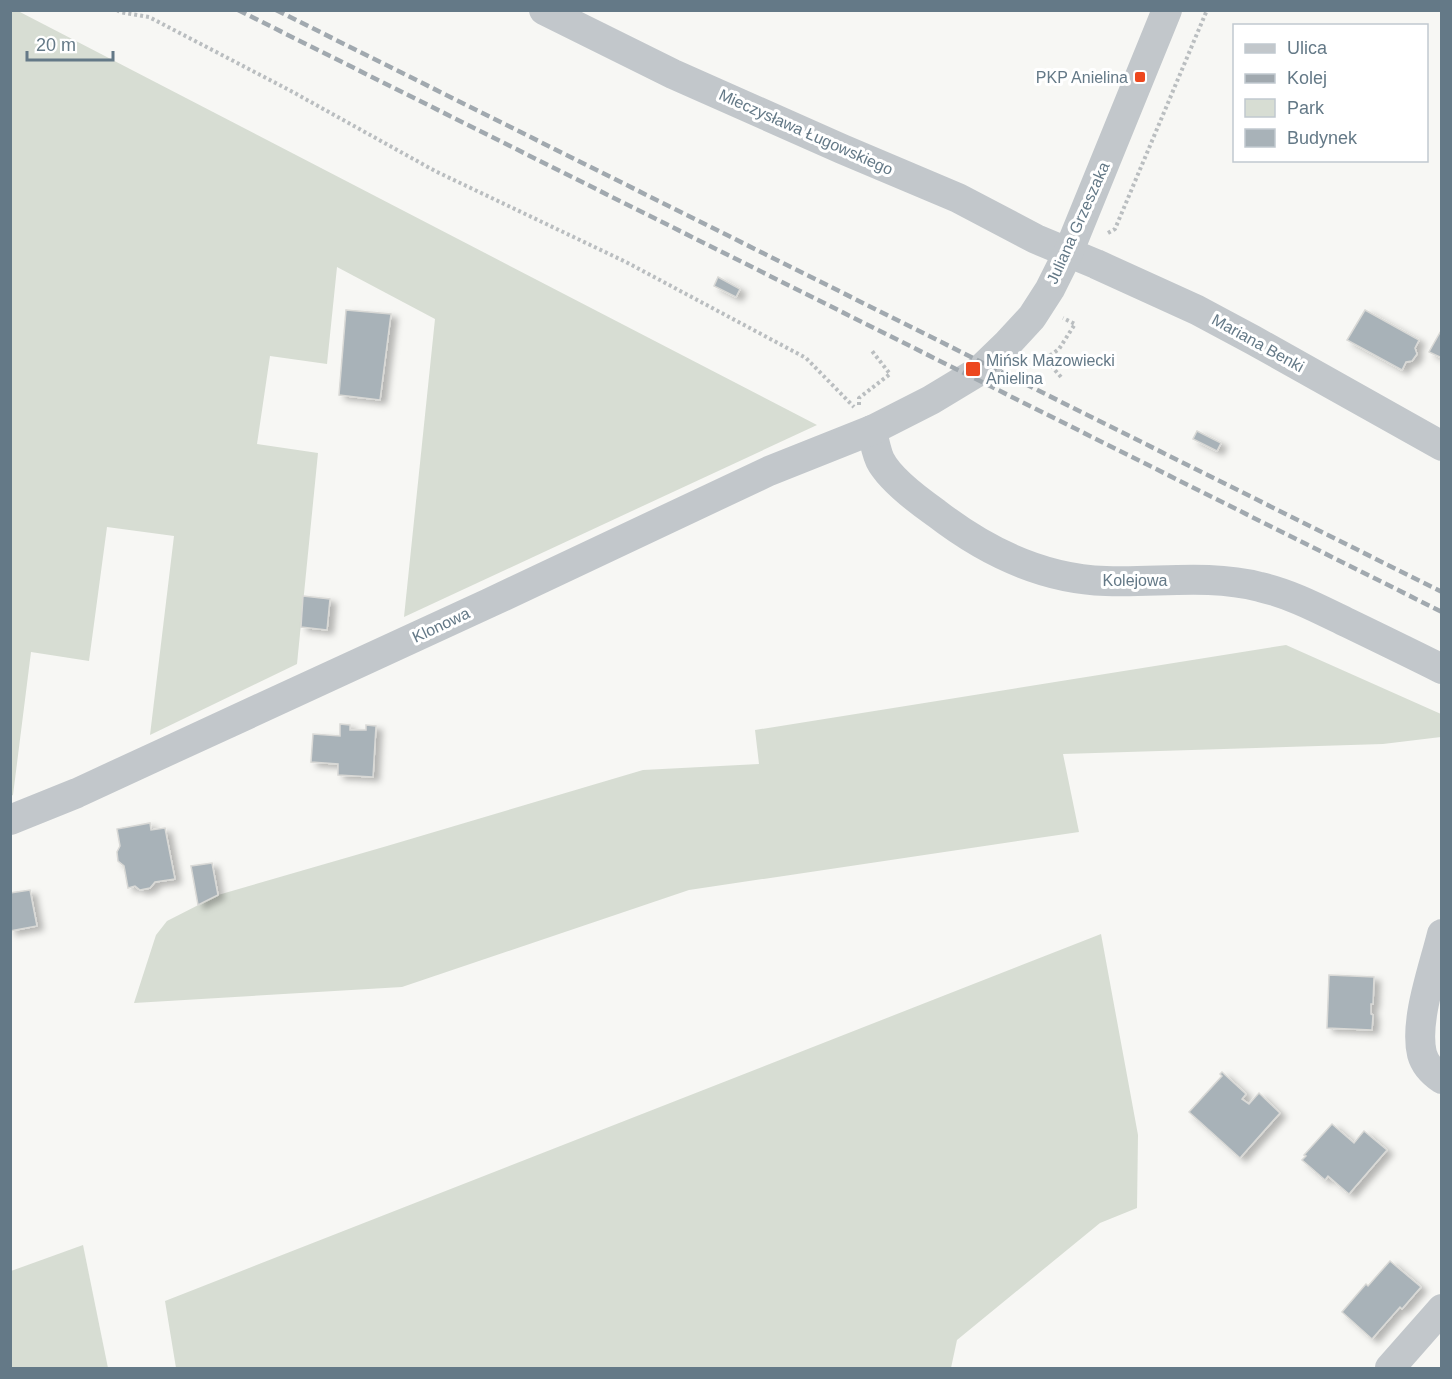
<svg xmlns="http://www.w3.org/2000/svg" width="1452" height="1379" font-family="Helvetica,sans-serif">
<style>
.green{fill:#d7ddd3}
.building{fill:#a8b2b8;stroke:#d9d9d6;stroke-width:1.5;filter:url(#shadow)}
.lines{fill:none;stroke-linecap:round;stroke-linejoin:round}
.path{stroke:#babec0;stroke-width:4;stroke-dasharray:3 3;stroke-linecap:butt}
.minor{stroke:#c2c7cb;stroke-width:30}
.rail{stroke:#a1a9af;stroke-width:4.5;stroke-dasharray:9 4.5;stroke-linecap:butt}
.poi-dot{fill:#ed471e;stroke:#fff;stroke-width:2}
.labels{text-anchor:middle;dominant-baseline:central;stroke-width:6;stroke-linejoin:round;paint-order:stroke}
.poi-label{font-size:16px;fill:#647987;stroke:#fff;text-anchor:end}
.street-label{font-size:16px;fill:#647987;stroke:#fff}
</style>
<defs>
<filter id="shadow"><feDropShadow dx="6" dy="4" stdDeviation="3" flood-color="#0004"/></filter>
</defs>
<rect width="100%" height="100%" fill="#f7f7f4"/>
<g class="green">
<polygon points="10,11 18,11 817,425 404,617 435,319 337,267 327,364 270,356 257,444 318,453 297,664 150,735 174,536 107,527 89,661 31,652 13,795 11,796"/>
<polygon points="1286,645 1441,714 1441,737 1383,744 1063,754 1079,832 689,890 402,987 134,1003 156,935 167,921 218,895 387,846 643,770 759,764 755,730"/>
<polygon points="1101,934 1138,1135 1137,1208 1100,1223 957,1340 951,1368 176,1368 165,1301"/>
<polygon points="83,1245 108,1368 11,1368 11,1271"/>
</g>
<g class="building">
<polygon points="718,277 740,289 736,297 714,286"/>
<polygon points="346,310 391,314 380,400 339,395"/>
<polygon points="1365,310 1419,340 1415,348 1417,354 1412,361 1406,362 1402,370 1347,340"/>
<polygon points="1442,329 1442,358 1429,352"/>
<polygon points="1197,431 1221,443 1217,451 1193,439"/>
<polygon points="303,596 330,599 327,630 301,627"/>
<polygon points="340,724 350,725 350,730 366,730 366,725 376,726 373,777 338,775 338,764 311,762 313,734 340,736"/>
<polygon points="150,823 151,830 165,828 175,879 155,882 150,888 140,890 135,886 128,888 124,866 118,861 117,852 120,846 117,829"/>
<polygon points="212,863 218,895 198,905 191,866"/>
<polygon points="30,890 37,926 10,931 10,893"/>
<polygon points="1329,975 1374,977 1373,1004 1371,1004 1371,1014 1373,1015 1372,1030 1327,1028"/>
<polygon points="1222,1072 1246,1094 1242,1099 1249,1104 1259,1093 1280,1113 1240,1158 1189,1112 1222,1076 1220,1074"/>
<polygon points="1332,1124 1354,1143 1364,1131 1387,1150 1349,1194 1328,1176 1325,1180 1302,1160 1306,1156 1304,1155"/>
<polygon points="1390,1261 1421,1287 1402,1309 1400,1307 1372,1339 1342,1312 1366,1284 1368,1286"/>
</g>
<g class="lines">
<g class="path">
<polyline points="117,10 120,12 149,17 291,91 435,171 626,262 806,358 854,407"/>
<polyline points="1108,233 1115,229 1207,10"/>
<polyline points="1061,377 1045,359 1059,349 1075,324 1063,318"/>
<polyline points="859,405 859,398 890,374 872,351"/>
</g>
<g class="minor">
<polyline points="544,10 673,74 842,149 958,198 1036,239 1096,264 1197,310 1253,340 1442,446"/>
<path d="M872 430C874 440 876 451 880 460 889 478 919 501 936 513 985 551 1043 579 1106 581 1157 583 1209 574 1260 587 1291 594 1319 609 1348 623 1379 638 1410 653 1442 669"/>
<polyline points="10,820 77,793 170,750 489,603 769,471 872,430 931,400 979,371 1008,343 1032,317 1050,289 1068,253 1167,10"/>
<path d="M1442 934C1434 967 1414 1021 1422 1054 1425 1065 1433 1073 1442 1079"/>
<polyline points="1390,1368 1442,1309"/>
</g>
<g class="rail">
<polyline points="238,10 1442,612"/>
<polyline points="276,10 1442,592"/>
</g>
</g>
<g class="poi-dot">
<rect x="1134" y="71" width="12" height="12" rx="3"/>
<rect x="965" y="361" width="16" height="16" rx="3"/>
</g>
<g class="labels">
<g class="poi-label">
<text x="1128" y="77">PKP Anielina</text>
<text x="986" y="360" text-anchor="start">Mińsk Mazowiecki<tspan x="986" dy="18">Anielina</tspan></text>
</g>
<g class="street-label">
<text transform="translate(806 132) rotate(24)">Mieczysława Ługowskiego</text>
<text transform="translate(1078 223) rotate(-66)">Juliana Grzeszaka</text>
<text transform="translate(1258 343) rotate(29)">Mariana Benki</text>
<text x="1135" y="580">Kolejowa</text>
<text transform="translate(441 625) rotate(-25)">Klonowa</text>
</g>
</g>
<rect width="1452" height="1379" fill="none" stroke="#647987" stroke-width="24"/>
<rect x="1233" y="24" width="195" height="138" fill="#ffffff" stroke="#c1c9cf" stroke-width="1.5"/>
<rect x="1245" y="44" width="30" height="9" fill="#c2c7cb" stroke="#c1c9cf" stroke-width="1.5"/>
<text x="1287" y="54" font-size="18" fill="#647987">Ulica</text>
<rect x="1245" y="74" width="30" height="9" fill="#a1a9af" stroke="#c1c9cf" stroke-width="1.5"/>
<text x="1287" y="84" font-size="18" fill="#647987">Kolej</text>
<rect x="1245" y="99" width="30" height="18" fill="#d7ddd3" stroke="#c1c9cf" stroke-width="1.5"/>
<text x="1287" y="114" font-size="18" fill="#647987">Park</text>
<rect x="1245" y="129" width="30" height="18" fill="#a8b2b8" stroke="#c1c9cf" stroke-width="1.5"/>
<text x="1287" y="144" font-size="18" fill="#647987">Budynek</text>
<path d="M27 51v9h86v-9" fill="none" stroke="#647987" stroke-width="3"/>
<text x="36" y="51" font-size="18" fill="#647987" stroke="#ffffff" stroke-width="4.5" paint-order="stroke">20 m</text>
</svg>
